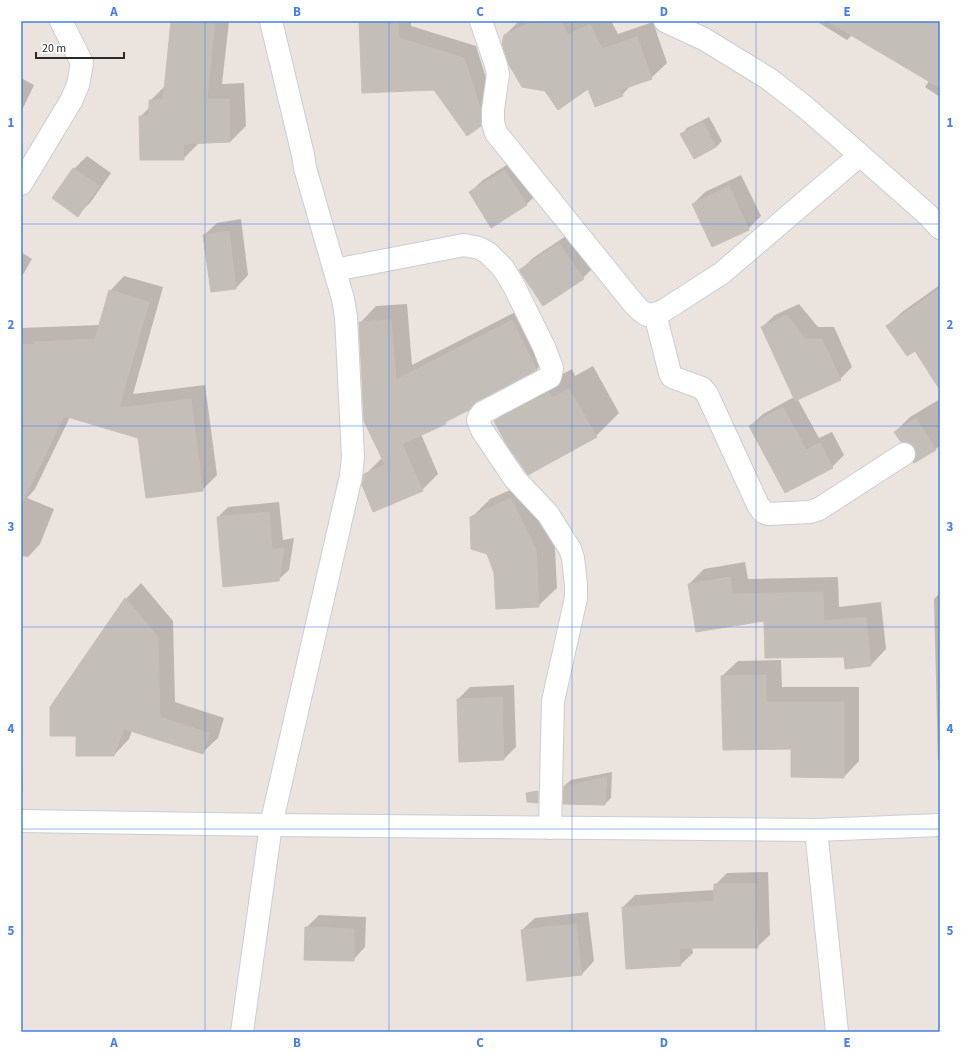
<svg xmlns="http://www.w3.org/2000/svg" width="961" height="1053" font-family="'Source Sans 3',sans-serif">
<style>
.shadow{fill:#0003}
.building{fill:#c4beb8;stroke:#c6beb7}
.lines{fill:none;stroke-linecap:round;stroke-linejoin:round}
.minor-casing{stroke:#c8ced7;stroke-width:24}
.tertiary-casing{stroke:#c8ced7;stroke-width:24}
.minor{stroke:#fff;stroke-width:22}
.tertiary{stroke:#fff;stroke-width:22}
.grid{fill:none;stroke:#467fe5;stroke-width:1;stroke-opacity:0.55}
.neatline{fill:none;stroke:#467fe5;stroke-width:1.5}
.grid-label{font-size:13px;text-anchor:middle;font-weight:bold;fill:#467fe5}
</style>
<rect width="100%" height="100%" fill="#ebe3dd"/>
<g class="shadow">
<polygon points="172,21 229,21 222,84 244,83 246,126 230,142 200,142 183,159 140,117 150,107 150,101 166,85"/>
<polygon points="360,21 411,21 411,26 476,46 492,97 493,112 480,125 435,89"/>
<polygon points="519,21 611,21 618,34 653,22 667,63 651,78 632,84 622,95 589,88 505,35"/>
<polygon points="816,21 940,21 940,97 925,87 929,81 852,35 847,40"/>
<polygon points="21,78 34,85 21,112"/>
<polygon points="709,117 722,141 716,147 682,134 687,128"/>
<polygon points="87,156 111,173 90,203 77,215 53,198 74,169"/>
<polygon points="518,158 539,192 526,205 470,192 483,180"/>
<polygon points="741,175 761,216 748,229 693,204 705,192"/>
<polygon points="241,219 248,275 236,288 212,291 204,235 217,223"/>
<polygon points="572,232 595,266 583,278 520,271 533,258"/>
<polygon points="21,252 32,259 21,278"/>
<polygon points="124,276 163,287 133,394 205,385 217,475 202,490 139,437 70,417 35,489 27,498 54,509 40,544 28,557 21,556 21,328 100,325 110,291"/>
<polygon points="940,285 940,389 915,349 887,326 902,312"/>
<polygon points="407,304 412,365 529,305 553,352 537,369 477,400 450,419 445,423 421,434 438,474 422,490 365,475 382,458 360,323 376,306"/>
<polygon points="799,304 818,327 834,327 852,367 840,379 797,398 819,438 832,432 844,455 832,467 750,426 763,414 794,397 762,327 775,315"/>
<polygon points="593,366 619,413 596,436 495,421 518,398 572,369 575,376"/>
<polygon points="940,399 940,446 915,462 917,454 916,447 895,432 910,417"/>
<polygon points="530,481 554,532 557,588 538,606 495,573 471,518 490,499"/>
<polygon points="279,502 283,540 294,538 289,570 278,580 218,517 228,507"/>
<polygon points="745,562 748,579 838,577 839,607 881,602 886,649 871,665 845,656 689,584 704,569"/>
<polygon points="141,583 173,621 175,702 224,718 218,738 202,753 132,731 129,739 114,755 77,735 51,707 126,599"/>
<polygon points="940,593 940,760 938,760 934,599"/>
<polygon points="781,660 782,687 859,687 859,761 844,777 792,748 722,676 738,661"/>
<polygon points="514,685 516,747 504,759 460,761 458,699 470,687"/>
<polygon points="21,767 22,767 23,791 21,793"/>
<polygon points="612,772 611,798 605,804 564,786 571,780"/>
<polygon points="768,872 770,935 757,947 692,947 693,953 680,965 627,968 623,907 635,895 715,890 715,885 727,873"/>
<polygon points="588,912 594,961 582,974 522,930 535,918"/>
<polygon points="319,915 366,917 365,947 353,960 306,928"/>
</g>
<g class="building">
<polygon points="171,21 215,21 207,99 229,99 230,142 183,144 184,160 140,160 139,116 149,116 149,100 163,100"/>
<polygon points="359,21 398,21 399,38 464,58 481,110 481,126 467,136 434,90 362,93"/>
<polygon points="533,21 561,21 568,35 590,24 602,49 637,37 652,79 620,90 623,96 595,107 588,89 558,110 545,91 522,87 509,65 502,44 504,35"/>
<polygon points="827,21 940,21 940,88"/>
<polygon points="703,122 716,147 694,159 680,134"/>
<polygon points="73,168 99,186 78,217 52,198"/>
<polygon points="505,170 527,205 491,228 469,192"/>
<polygon points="729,186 749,230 712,247 692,204"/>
<polygon points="229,231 236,289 211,292 203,235"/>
<polygon points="559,243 584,279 543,306 519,270"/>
<polygon points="940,288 940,390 915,351 907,356 886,326"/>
<polygon points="109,290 149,302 119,408 191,399 203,491 146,498 138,438 64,416 21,505 21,344 35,345 34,342 95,339"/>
<polygon points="787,315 805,339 822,339 841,380 795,401 761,327"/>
<polygon points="391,320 396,380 512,320 537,370 476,402 469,410 445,422 446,424 402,444 423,491 373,512 362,485 364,474 385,465 364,421 359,322"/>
<polygon points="569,389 597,437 528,475 507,445 494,421 549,392 552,398"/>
<polygon points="783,407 806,450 820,443 833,468 785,493 749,426"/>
<polygon points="916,418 936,450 914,463 913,462 915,459 916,454 915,448 909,443 904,442 901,442 894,432"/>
<polygon points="511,498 536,550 539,607 496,609 494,573 487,554 471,549 470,517"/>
<polygon points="269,512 272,550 284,548 279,581 223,587 217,517"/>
<polygon points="730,577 732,594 823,592 824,621 866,617 871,666 845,669 844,657 765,658 764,621 696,632 688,584"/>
<polygon points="125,598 158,637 160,717 209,733 203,754 124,729 114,756 76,756 76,736 50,736 50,707"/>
<polygon points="766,675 766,702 844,702 844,778 791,777 791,749 723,750 721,676"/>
<polygon points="502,697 504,760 459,762 457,699"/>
<polygon points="607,777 605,805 563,804 564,786"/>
<polygon points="538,791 538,803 527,802 526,793"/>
<polygon points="714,884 756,884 758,948 679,948 681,966 626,969 622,907 714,901"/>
<polygon points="576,924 582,975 527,981 521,930"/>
<polygon points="305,927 354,929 354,961 304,960"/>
</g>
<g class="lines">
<defs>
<g id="minor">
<polyline points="481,21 496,65 498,74 493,110 493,123 496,133 634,304 640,310 647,315 655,314 663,311 722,273 860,155"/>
<polyline points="665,21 704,39 769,79 805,107 860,155 927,214 940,228"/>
<polyline points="21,184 71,101 78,85 82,63 61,21"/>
<polyline points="335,270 464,245 479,248 488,253 503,268 514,286 544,347 552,368 551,373 550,377 482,413 479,417 478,420 482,430 515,479 548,514 570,549 573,558 576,585 576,598 553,701 550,828"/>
<polyline points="655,314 670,373 672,377 702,388 707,394 758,505 763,512 768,514 810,512 819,509 904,454"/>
<polyline points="816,830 837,1032"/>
<polyline points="242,1032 271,825 351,476 353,457 346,317 343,299 305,168 303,155 271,21"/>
</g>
<polyline id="tertiary" points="21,821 271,825 816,830 940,825"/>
</defs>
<use href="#minor" class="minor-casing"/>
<use href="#tertiary" class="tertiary-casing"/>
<use href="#minor" class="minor"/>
<use href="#tertiary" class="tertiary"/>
</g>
<path class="grid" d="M205 21V1032M389 21V1032M572 21V1032M756 21V1032M21 224H940M21 426H940M21 627H940M21 829H940"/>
<rect width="961" height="1053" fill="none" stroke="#ffffff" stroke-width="44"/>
<path d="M36 52v6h88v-6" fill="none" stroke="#2a2a2a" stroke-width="2"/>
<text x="42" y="52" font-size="12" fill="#2a2a2a" stroke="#ffffff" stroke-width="3" paint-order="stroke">20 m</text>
<rect x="22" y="22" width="917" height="1009" class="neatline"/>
<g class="grid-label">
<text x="114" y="16">A</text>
<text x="297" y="16">B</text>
<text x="480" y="16">C</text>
<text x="664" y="16">D</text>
<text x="847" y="16">E</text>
<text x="11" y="127">1</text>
<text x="950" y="127">1</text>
<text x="11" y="329">2</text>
<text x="950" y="329">2</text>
<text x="11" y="531">3</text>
<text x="950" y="531">3</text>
<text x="11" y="733">4</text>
<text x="950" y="733">4</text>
<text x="11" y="935">5</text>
<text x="950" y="935">5</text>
<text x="114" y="1047">A</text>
<text x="297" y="1047">B</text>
<text x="480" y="1047">C</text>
<text x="664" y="1047">D</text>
<text x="847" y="1047">E</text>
</g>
</svg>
